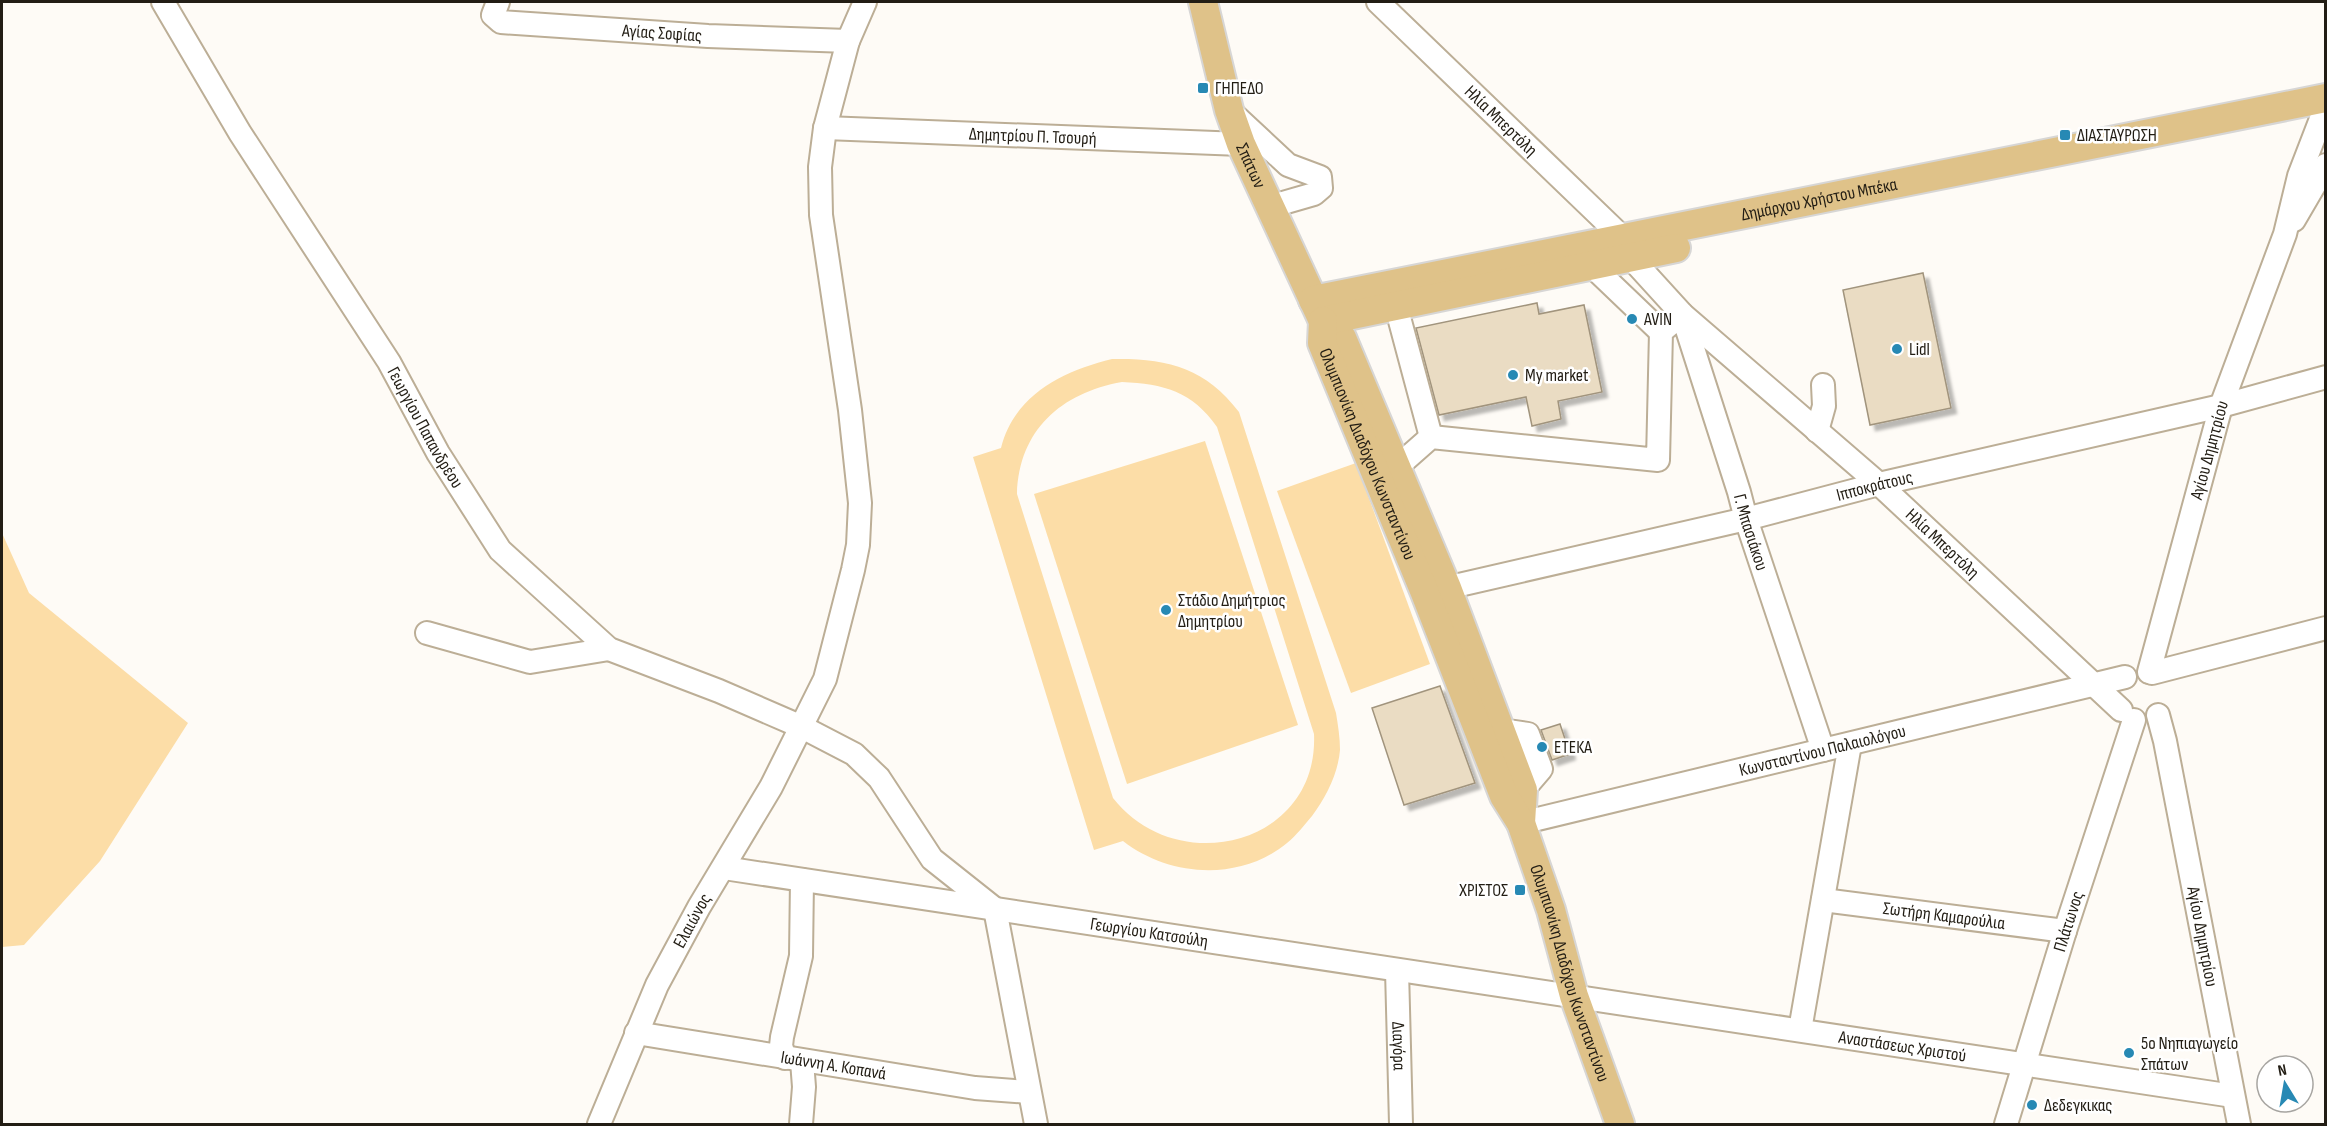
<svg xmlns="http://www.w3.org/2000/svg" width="2327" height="1126" font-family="'Sofia Sans Condensed',sans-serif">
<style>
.green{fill:#fcdda7;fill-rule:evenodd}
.building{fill:#eadcc3;stroke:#a1947d;stroke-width:1.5;filter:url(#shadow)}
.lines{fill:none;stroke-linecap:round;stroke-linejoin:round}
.minor-casing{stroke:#bcae96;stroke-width:26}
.major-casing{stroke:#d7d6d5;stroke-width:32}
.minor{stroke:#fff;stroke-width:22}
.major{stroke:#dfc289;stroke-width:28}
.poi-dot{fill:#2789b4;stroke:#fff;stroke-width:2}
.labels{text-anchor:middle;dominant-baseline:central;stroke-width:5;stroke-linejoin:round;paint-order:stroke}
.street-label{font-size:18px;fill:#221d14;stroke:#fff}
.poi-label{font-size:18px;fill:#221d14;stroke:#fff;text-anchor:start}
</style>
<defs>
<filter id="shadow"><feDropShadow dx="5.5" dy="5.5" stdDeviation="1.5" flood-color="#0004"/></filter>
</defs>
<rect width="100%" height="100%" fill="#fefbf6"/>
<g class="green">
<path d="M1112 359C1166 358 1205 367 1239 412L1336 713C1338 725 1340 738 1340 750 1338 774 1326 797 1312 816 1304 825 1297 835 1287 843 1240 882 1169 877 1123 841L1094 850 973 457 1001 448C1014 395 1063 371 1112 359ZM1122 382C1164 384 1192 391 1217 427L1314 734C1319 845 1177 880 1113 798L1017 494C1019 430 1061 393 1122 382Z"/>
<polygon points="1205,441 1298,725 1127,784 1034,494"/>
<polygon points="1356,463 1430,664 1351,693 1277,491"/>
<polygon points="2,533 29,593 188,723 100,861 24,945 2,947"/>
</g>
<g class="building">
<polygon points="1923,273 1951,408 1870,425 1843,290"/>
<polygon points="1537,303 1539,314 1584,305 1602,392 1558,401 1561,419 1532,426 1526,397 1439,415 1416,328"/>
<polygon points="1440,686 1475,783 1404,805 1372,708"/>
<polygon points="1560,724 1570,754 1552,760 1541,730"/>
</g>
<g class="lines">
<defs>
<g id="minor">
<path id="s1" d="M163 2 240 133 389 362 438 453 500 550 609 649 719 691 802 727 854 754 879 778 932 859 995 909 1036 1124"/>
<path id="s2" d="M498 2 493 15 501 22 708 36 848 41"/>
<path id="s3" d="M1378 2 1624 239"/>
<polyline points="1230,111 1288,165 1320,177 1321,188 1314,194 1269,207"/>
<path id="s4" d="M825 128 1241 144"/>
<polyline points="2294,220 2326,165"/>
<path id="s5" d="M1631 258 1682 314 1879 484 2121 710"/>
<polyline points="1592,266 1661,332"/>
<polyline points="1396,306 1431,437"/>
<polyline points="1817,431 1824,406 1823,385"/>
<path id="s6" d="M1397 467 1431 437 1658 460 1661 332 1682 314 1739 492 1746 519 1823 750"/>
<path id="s7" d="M1433 591 1746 519 1879 484 2221 406 2326 377"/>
<polyline points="427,633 530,662 609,649"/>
<path id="s8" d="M2149 672 2221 406 2285 234 2299 176 2326 106"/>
<polyline points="2152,673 2326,628"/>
<path id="s9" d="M2158 715 2165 741 2239 1124"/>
<polyline points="1501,730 1528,734 1541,769 1523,790"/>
<path id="s10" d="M1521 823 2125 677"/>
<path id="s11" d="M724 868 2233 1096"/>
<path id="s12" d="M1823 900 2065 931"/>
<path id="s13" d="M1397 970 1401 1124"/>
<polyline points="1800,1030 1850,744"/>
<path id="s14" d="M636 1033 975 1088 1029 1092"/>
<polyline points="785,1058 781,1046 782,1037 801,956 802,880"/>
<path id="s15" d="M599 1124 657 985 699 907 771 787 825 679 853 570 858 545 860 503 850 410 821 215 820 167 825 128 848 41 865 2"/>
<polyline points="801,1124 804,1087 802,1061"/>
<path id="s16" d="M2006 1124 2065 931 2134 720"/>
</g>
<g id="major">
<path id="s17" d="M1203 2 1229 110 1241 144 1323 321 1342 338 1447 588 1523 790 1521 823"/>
<path id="s18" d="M1313 300 2326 98"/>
<polyline points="1323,321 1676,248"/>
<path id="s19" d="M1323 321 1322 343 1425 593 1504 796 1521 823 1551 910 1574 996 1620 1124"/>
</g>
</defs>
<use href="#minor" class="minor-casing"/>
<use href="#major" class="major-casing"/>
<use href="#minor" class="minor"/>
<use href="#major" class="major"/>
</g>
<g class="poi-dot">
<rect x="1197" y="82" width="12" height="12" rx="3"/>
<rect x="2059" y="129" width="12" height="12" rx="3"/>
<circle cx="1632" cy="319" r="6"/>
<circle cx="1897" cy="349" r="6"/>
<circle cx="1513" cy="375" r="6"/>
<circle cx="1166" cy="610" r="6"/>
<circle cx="1542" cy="747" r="6"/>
<rect x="1514" y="884" width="12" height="12" rx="3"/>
<circle cx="2129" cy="1053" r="6"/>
<circle cx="2032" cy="1105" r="6"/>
</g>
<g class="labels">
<g class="street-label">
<text stroke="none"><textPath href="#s2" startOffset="186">Αγίας Σοφίας</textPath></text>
<text stroke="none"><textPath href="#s3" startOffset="171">Ηλία Μπερτόλη</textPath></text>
<text stroke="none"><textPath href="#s4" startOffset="208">Δημητρίου Π. Τσουρή</textPath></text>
<text stroke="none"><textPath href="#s17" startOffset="171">Σπάτων</textPath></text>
<text stroke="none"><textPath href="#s18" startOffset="516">Δημάρχου Χρήστου Μπέκα</textPath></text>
<text stroke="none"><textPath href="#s1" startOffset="500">Γεωργίου Παπανδρέου</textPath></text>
<text stroke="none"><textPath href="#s8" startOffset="230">Αγίου Δημητρίου</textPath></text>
<text stroke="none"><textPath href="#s19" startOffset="142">Ολυμπιονίκη Διαδόχου Κωνσταντίνου</textPath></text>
<text stroke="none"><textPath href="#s7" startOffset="454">Ιπποκράτους</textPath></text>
<text stroke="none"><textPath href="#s6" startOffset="658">Γ. Μπασιάκου</textPath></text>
<text stroke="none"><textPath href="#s5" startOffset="423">Ηλία Μπερτόλη</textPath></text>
<text stroke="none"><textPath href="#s10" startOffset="310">Κωνσταντίνου Παλαιολόγου</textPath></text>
<text stroke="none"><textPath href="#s12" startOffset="122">Σωτήρη Καμαρούλια</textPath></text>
<text stroke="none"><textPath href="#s15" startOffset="224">Ελαιώνος</textPath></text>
<text stroke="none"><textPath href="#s16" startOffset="212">Πλάτωνος</textPath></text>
<text stroke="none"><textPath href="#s11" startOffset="430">Γεωργίου Κατσούλη</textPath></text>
<text stroke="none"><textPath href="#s9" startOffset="226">Αγίου Δημητρίου</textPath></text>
<text stroke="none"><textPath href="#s19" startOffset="700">Ολυμπιονίκη Διαδόχου Κωνσταντίνου</textPath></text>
<text stroke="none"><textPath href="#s11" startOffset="1192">Αναστάσεως Χριστού</textPath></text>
<text stroke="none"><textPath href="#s13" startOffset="76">Διαγόρα</textPath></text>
<text stroke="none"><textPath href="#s14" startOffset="200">Ιωάννη Α. Κοπανά</textPath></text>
</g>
<g class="poi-label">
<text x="1215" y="88">ΓΗΠΕΔΟ</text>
<text x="2077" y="135">ΔΙΑΣΤΑΥΡΩΣΗ</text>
<text x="1644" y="319">AVIN</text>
<text x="1909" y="349">Lidl</text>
<text x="1525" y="375">My market</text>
<text x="1178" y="600">Στάδιο Δημήτριος<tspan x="1178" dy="21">Δημητρίου</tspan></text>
<text x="1554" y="747">ΕΤΕΚΑ</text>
<text x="1508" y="890" text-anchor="end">ΧΡΙΣΤΟΣ</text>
<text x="2141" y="1043">5ο Νηπιαγωγείο<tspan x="2141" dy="21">Σπάτων</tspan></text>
<text x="2044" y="1105">Δεδεγκικας</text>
</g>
</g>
<rect width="2327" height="1126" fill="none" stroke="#221d14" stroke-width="6"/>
<g transform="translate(2285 1084) rotate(349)"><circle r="28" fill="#ffffff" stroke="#a7a5a1" stroke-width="1.5"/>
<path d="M0-4.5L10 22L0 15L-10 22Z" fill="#2789b4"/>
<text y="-9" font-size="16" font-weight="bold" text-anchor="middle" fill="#221d14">N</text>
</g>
</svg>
